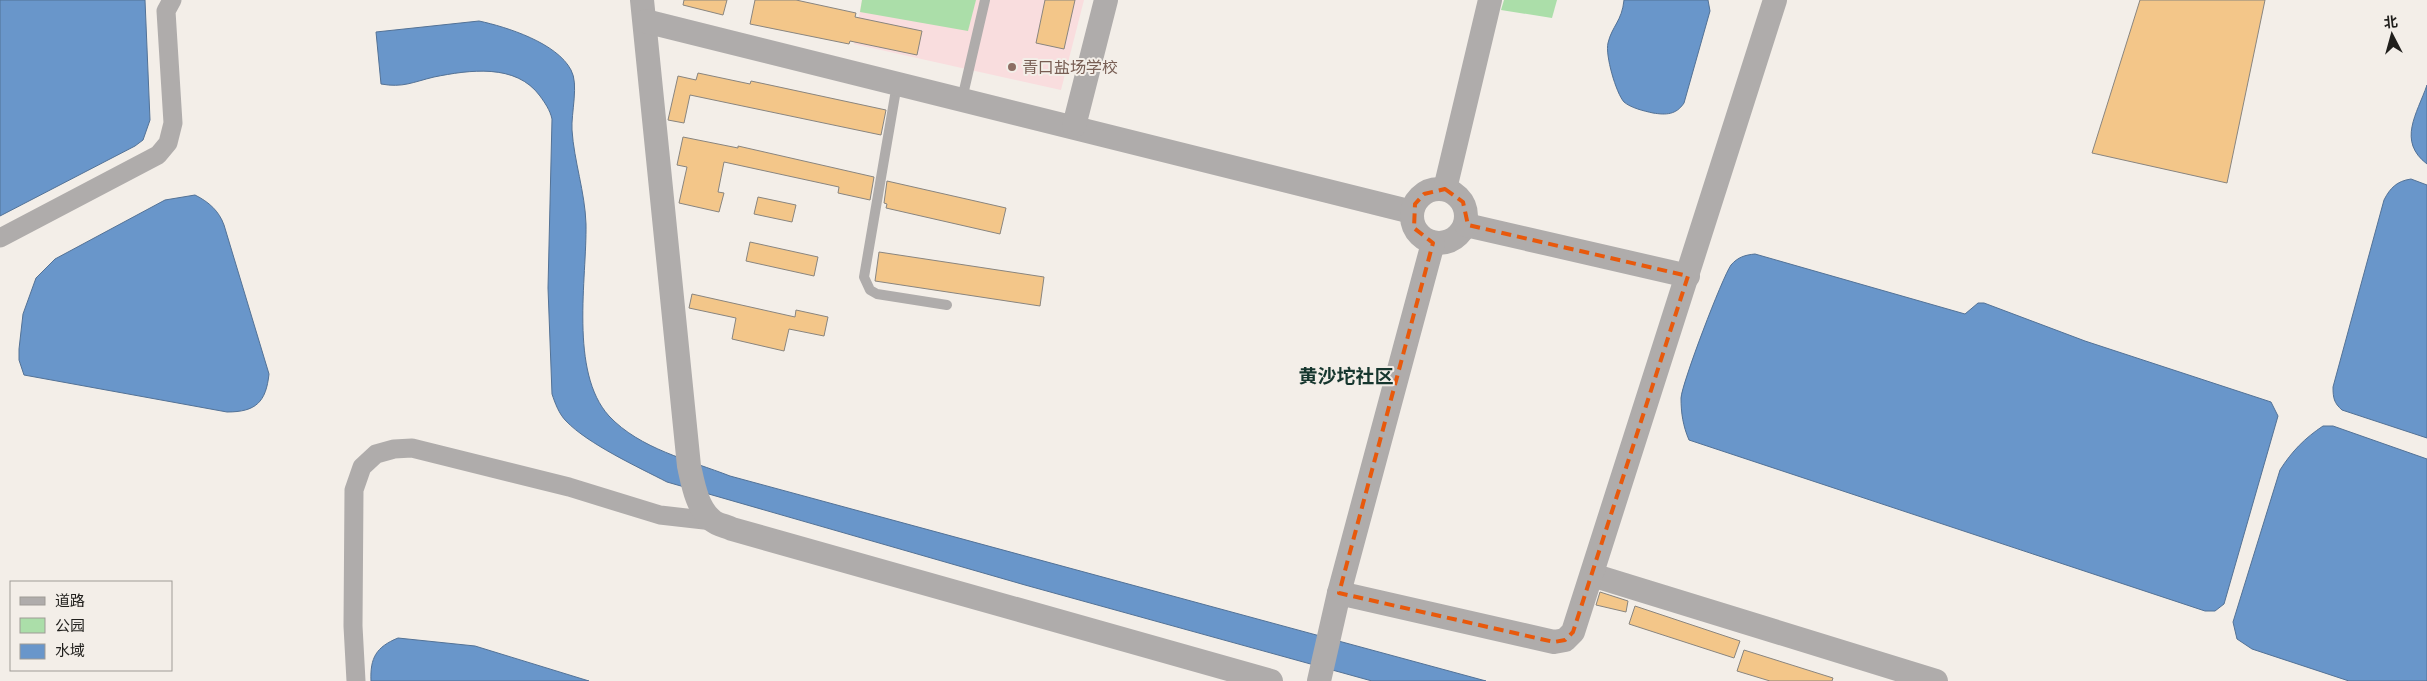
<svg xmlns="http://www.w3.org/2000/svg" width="2427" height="681" font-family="'Work Sans','Noto Sans SC',sans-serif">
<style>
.education{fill:#f9ddde}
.green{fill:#abdea9}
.water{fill:#6996ca;stroke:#537296}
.building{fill:#f3c689;stroke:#89857f}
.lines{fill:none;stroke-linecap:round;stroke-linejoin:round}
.service{stroke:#afacab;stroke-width:10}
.minor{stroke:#afacab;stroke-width:19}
.tertiary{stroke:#afacab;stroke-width:24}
.marked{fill:none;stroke:#e8590c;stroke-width:4;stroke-dasharray:10 6;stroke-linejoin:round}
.education-dot{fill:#8d6e63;stroke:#f3eee8;stroke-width:2}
.labels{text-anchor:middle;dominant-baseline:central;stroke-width:4;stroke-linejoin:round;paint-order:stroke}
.education-label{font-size:16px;fill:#785e54;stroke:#f3eee8;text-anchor:start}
.quarter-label{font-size:19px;font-weight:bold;fill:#16362e;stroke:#f3eee8}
</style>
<rect width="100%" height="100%" fill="#f3eee8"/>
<polygon class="education" points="862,0 1084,0 1061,90 854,44"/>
<g class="green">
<polygon points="862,0 976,0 968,31 860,12"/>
<polygon points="1504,0 1557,0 1552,18 1501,10"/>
</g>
<g class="water">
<polygon points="0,0 145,0 150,120 143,140 135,146 0,216"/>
<path d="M1624 0H1708L1710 11 1684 103C1676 115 1666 115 1653 113 1644 111 1631 108 1624 102 1616 93 1605 55 1608 43 1612 26 1622 21 1624 0Z"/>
<path d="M479 21C507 27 557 43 571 70 579 84 571 113 572 130 574 161 585 192 586 224 587 278 569 372 609 416 640 449 689 460 730 476L1486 681H1372L1025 585 667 482C638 467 588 444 566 421 559 414 555 403 552 394L548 288 552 119C550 110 545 103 540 96 516 63 469 70 434 77 413 82 403 88 381 84L376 32Z"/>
<path d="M2427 85V164C2397 141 2417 114 2427 85Z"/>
<path d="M2411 179 2427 185V438L2342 410C2334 403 2333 398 2333 387L2384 200C2390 188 2397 181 2411 179Z"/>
<path d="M195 195C209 202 219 211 224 225L269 374C266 402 256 412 227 412L24 375 19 360V349L23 314 36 278 55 259 165 200Z"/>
<path d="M1755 254 1965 314 1978 303H1984L2085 341 2271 402 2278 416 2224 604 2215 611H2205L1689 440C1683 426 1681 413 1681 398 1682 383 1722 278 1731 265 1738 257 1745 255 1755 254Z"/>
<path d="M2323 426H2333L2427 459V681H2349L2252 649 2237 639 2233 622 2280 470C2292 451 2305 438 2323 426Z"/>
<path d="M398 638 475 646 589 681H371C370 658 376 647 398 638Z"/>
</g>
<g class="building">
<polygon points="684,0 727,0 723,15 683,5"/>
<polygon points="755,0 796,0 856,13 855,17 922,31 917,55 850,41 849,44 750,24"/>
<polygon points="1045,0 1075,0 1064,49 1036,43"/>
<polygon points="2140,0 2265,0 2227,183 2092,153"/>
<polygon points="698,73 750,84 751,81 886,110 881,135 690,95 684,123 668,120 678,76 696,80"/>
<polygon points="683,137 738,148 738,146 874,177 870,200 838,193 839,187 724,162 718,192 724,193 719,212 679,203 687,167 677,165"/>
<polygon points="887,181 1006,208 1000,234 886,208 887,204 884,203"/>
<polygon points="758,197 796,205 792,222 754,214"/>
<polygon points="750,242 818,257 814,276 746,261"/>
<polygon points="879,252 1044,277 1040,306 875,281"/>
<polygon points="692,294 795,317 796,310 828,317 824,336 789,329 784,351 732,339 736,318 689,308"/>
<polygon points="1600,592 1628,601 1626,612 1596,605"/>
<polygon points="1635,606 1740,641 1734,658 1629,624"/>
<polygon points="1744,650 1833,678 1832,681 1770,681 1737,671"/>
</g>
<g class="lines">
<g class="service">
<polyline points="897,84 864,277 870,290 877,294 947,305"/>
<polyline points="962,99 985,0"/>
</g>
<g class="minor">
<polyline points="0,238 158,155 168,143 173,123 166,11 172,0"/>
<polyline points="356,681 353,626 354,490 362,467 376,454 394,449 412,448 569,487 660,515 713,521"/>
</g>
<g class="tertiary">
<path d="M642 0 689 466C693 484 697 509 713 521 718 525 726 526 732 529L1271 681"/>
<polyline points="645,21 1412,212"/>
<polyline points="1074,126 1106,0"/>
<circle cx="1439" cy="216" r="27"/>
<polyline points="1445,189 1490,0"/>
<polyline points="1466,225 1688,276"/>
<polyline points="1592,575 1936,681"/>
<polyline points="1339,593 1554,642 1565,640 1573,632 1775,0"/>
<polyline points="1319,681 1339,593 1433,243"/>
</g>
</g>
<path class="marked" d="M1445 189 1463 202 1468 225 1688 276 1573 632 1565 640 1554 642 1339 593 1433 243 1414 228 1415 204 1424 194Z"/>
<circle class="education-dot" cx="1012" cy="67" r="5"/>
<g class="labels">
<g class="education-label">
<text x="1022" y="67">青口盐场学校</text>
</g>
<g class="quarter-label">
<text x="1346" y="376">黄沙坨社区</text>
</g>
</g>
<rect x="10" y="581" width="162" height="90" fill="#f3eee8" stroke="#9f9b96"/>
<rect x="20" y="597" width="25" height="8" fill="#afacab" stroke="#9f9b96"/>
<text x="55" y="606" font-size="15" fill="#201f1c">道路</text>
<rect x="20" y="618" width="25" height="15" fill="#abdea9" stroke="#9f9b96"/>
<text x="55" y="631" font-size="15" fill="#201f1c">公园</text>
<rect x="20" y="644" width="25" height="15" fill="#6996ca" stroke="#9f9b96"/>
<text x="55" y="656" font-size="15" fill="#201f1c">水域</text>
<g transform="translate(2392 35) rotate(354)" stroke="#f3eee8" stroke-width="4" paint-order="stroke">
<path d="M0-4L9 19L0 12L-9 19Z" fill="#201f1c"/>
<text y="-8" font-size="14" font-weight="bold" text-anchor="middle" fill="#201f1c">北</text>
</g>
</svg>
